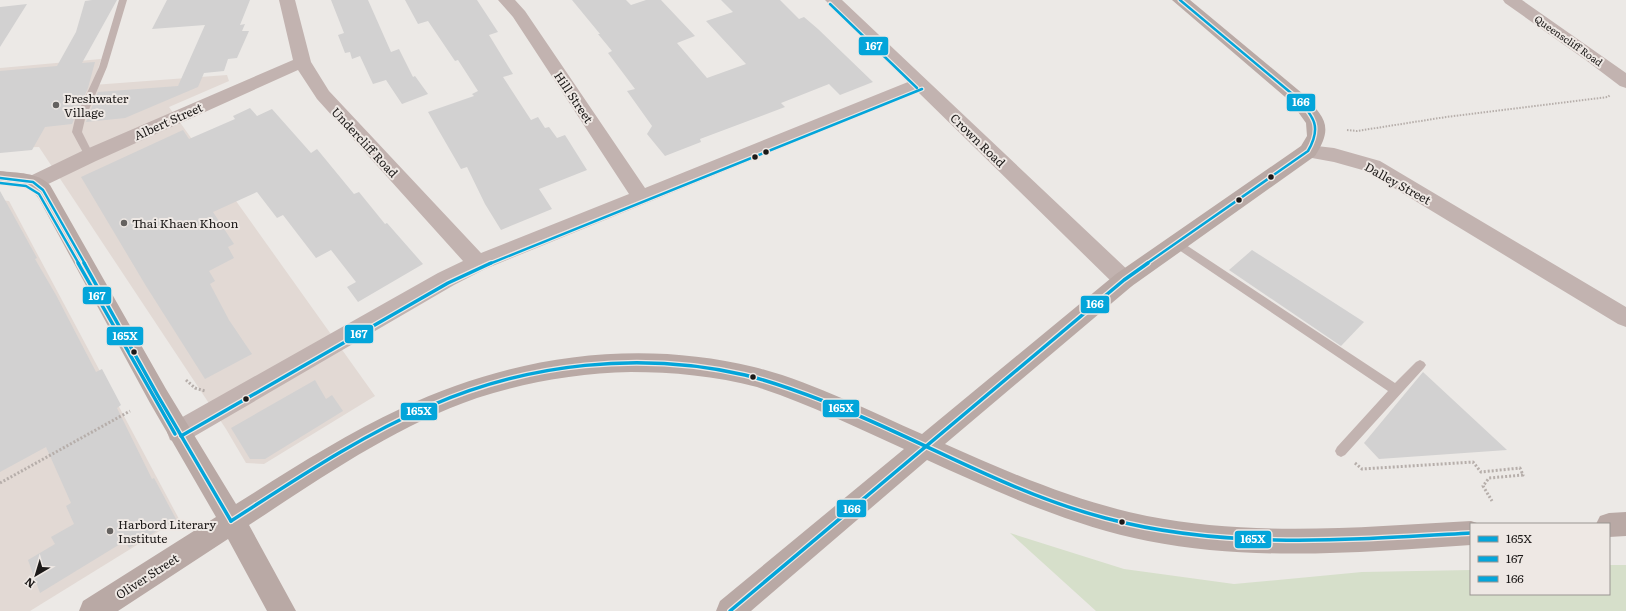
<svg xmlns="http://www.w3.org/2000/svg" width="1626" height="611" font-family="Literata,serif">
<style>
.built{fill:#e2d9d4}
.green{fill:#d6dfca}
.building{fill:#d2d1d1}
.lines{fill:none;stroke-linecap:round;stroke-linejoin:round}
.path-far1{stroke:#b6aeaa;stroke-width:2;stroke-dasharray:1.5 1.5;stroke-linecap:butt}
.path{stroke:#b6aeaa;stroke-width:3;stroke-dasharray:2 2;stroke-linecap:butt}
.lane{fill:#c2b3b0;fill-rule:evenodd}
.street{fill:#c2b3b0;fill-rule:evenodd}
.secondary{fill:#b9a9a5;fill-rule:evenodd}
.bus-1-far1-casing{stroke:#eee8e4;stroke-width:5}
.bus-1-casing{stroke:#eee8e4;stroke-width:6}
.bus-2-far1-casing{stroke:#eee8e4;stroke-width:5}
.bus-2-casing{stroke:#eee8e4;stroke-width:6}
.bus-3-far1-casing{stroke:#eee8e4;stroke-width:5}
.bus-3-casing{stroke:#eee8e4;stroke-width:6}
.bus-1-far1{stroke:#03a5da;stroke-width:2.5}
.bus-1{stroke:#03a5da;stroke-width:3.5}
.bus-2-far1{stroke:#03a5da;stroke-width:2.5}
.bus-2{stroke:#03a5da;stroke-width:3.5}
.bus-3-far1{stroke:#03a5da;stroke-width:2.5}
.bus-3{stroke:#03a5da;stroke-width:3.5}
.poi-dot{fill:#656260;stroke:#eee8e4;stroke-width:1.5}
.bus-dot{fill:#1c1918;stroke:#eee8e4;stroke-width:1.5}
.labels{text-anchor:middle;dominant-baseline:central;stroke-width:4;stroke-linejoin:round;paint-order:stroke}
.far-street-label{font-size:10px;fill:#1c1918;stroke:#eee8e4}
.street-label{font-size:12px;fill:#1c1918;stroke:#eee8e4}
.poi-label{font-size:12px;fill:#1c1918;stroke:#eee8e4;text-anchor:start}
.line-badge{stroke:#eee8e4;stroke-width:1.5}
.badge-label{font-size:11px;text-anchor:middle;font-weight:bold;fill:#fff}
</style>
<rect width="100%" height="100%" fill="#ece9e6"/>
<g class="built">
<polygon points="101,59 93,85 227,75 229,81 169,107 375,396 264,464 246,463 226,429 39,147 0,148 0,68"/>
<polygon points="0,200 9,201 179,519 30,611 0,611"/>
</g>
<polygon class="green" points="1010,533 1124,569 1234,584 1362,572 1471,570 1471,594 1609,594 1609,565 1626,565 1626,611 1096,611"/>
<g class="building">
<polygon points="92,0 117,0 82,63 95,62 88,88 72,124 45,127 32,150 0,153 0,71 57,66 76,32 85,1"/>
<polygon points="167,0 250,0 240,25 245,24 242,31 249,31 237,58 228,59 224,71 204,73 198,87 125,118 86,122 98,92 178,86 205,25 152,29"/>
<polygon points="331,0 368,0 391,52 399,49 413,77 415,76 428,94 402,104 386,80 373,84 360,56 352,59 350,52 345,53 338,35 344,33"/>
<polygon points="405,0 477,0 498,32 489,35 513,74 503,77 531,120 538,117 545,128 549,127 557,138 565,135 587,170 539,189 552,209 501,230 485,204 467,167 461,169 428,112 474,96 472,94 478,91 458,60 455,61 428,21 418,24"/>
<polygon points="572,0 626,0 631,5 646,0 661,0 695,36 677,43 707,78 746,64 706,21 733,12 721,0 780,0 799,19 804,17 818,29 873,82 840,95 829,84 781,103 785,107 700,139 701,142 665,156 647,134 652,126 627,91 635,89 608,53 612,51 598,34 600,34"/>
<polygon points="27,4 0,47 0,7"/>
<polygon points="250,108 257,116 272,109 311,153 317,149 354,194 359,192 385,224 387,223 423,264 358,302 347,287 356,282 331,250 316,258 283,215 277,218 257,192 213,212 234,244 228,247 234,258 209,271 215,281 210,284 229,320 252,354 205,379 146,286 81,177 183,130 189,139 235,119 233,116"/>
<polygon points="0,191 37,258 35,259 56,295 96,372 102,369 121,405 117,408 152,479 154,478 176,519 129,548 125,541 40,593 28,560 55,544 51,537 74,524 66,506 71,503 46,447 0,472"/>
<polygon points="1252,250 1364,322 1341,346 1229,270"/>
<polygon points="1423,372 1507,450 1379,459 1364,443"/>
<polygon points="315,380 326,399 332,395 343,411 265,459 250,459 231,428"/>
</g>
<g class="lines">
<polyline class="path-far1" points="1347,130 1357,131 1446,117 1608,97 1610,95"/>
<g class="path">
<polyline points="186,380 195,388 205,391"/>
<polyline points="1355,463 1362,469 1473,462 1481,472 1520,468 1523,475 1489,478 1483,486 1492,501"/>
<polyline points="0,483 130,411"/>
</g>
<g class="lane">
<polygon points="119,0 127,0 107,67 85,119 82,132 94,156 89,159 86,158 72,132 75,119 99,67"/>
<polygon points="1177,239 1395,383 1416,362 1420,360 1424,362 1426,365 1424,368 1345,455 1341,457 1337,455 1335,451 1337,447 1388,391 1173,246 1172,243 1173,240"/>
</g>
<g class="street">
<polygon points="279,0 295,0 311,62 329,91 481,253 629,194 513,17 498,0 515,0 525,11 645,188 908,82 825,0 842,0 1132,274 1135,280 1132,286 1124,288 1116,286 918,92 485,269 454,285 188,440 179,443 170,440 167,432 170,424 438,273 463,261 317,99 298,70 96,161 42,187 35,189 28,187 25,182 28,177 82,151 293,60"/>
<polygon points="1503,0 1522,0 1626,73 1626,88 1620,86 1587,61 1505,3"/>
<polygon points="1308,145 1334,148 1380,161 1626,307 1626,327 1618,324 1366,171 1334,162 1301,156 1298,151 1301,146"/>
</g>
<g class="secondary">
<path d="M1172 0H1190L1303 94C1325 118 1334 126 1315 156L1132 286 945 444C1010 473 1077 502 1147 516 1254 537 1364 527 1471 521L1480 524H1471V545C1364 552 1254 562 1148 541 1071 526 998 492 927 460L751 611H716L720 601 904 449C856 427 807 403 757 387 716 376 672 372 631 372 578 373 527 382 477 398 395 426 321 478 249 525L296 611H267L228 539 118 611H79L83 601 216 517 150 403 39 199C30 185 15 186 0 185V171C18 173 37 172 50 185L166 389 236 504C290 470 344 435 402 408 511 356 636 338 754 367 810 381 869 411 922 434L1116 274 1301 146 1307 136 1306 123 1291 102Z"/>
<polygon points="1626,512 1626,536 1609,537 1609,524 1596,524 1600,516 1609,513"/>
</g>
<defs>
<polyline id="bus-1-far1" points="0,178 33,182 43,190 85,264"/>
<g id="bus-1">
<polyline points="84,263 158,396 231,521"/>
<path d="M231 521C295 480 360 436 430 406 528 363 641 351 745 375 773 382 800 392 826 402 920 439 1007 492 1105 518 1224 550 1349 540 1471 533"/>
</g>
<g id="bus-2-far1">
<polyline points="830,4 917,88"/>
<polyline points="0,183 26,186 39,194 79,264"/>
<polyline points="489,264 922,89"/>
</g>
<g id="bus-2">
<polyline points="78,263 175,434"/>
<polyline points="181,436 448,283 491,263"/>
</g>
<path id="bus-3-far1" d="M1146 264 1308 151C1322 127 1314 117 1297 98L1180 0"/>
<polyline id="bus-3" points="730,611 1124,280 1148,263"/>
</defs>
<use href="#bus-1-far1" class="bus-1-far1-casing"/>
<use href="#bus-1" class="bus-1-casing"/>
<use href="#bus-2-far1" class="bus-2-far1-casing"/>
<use href="#bus-2" class="bus-2-casing"/>
<use href="#bus-3-far1" class="bus-3-far1-casing"/>
<use href="#bus-3" class="bus-3-casing"/>
<use href="#bus-1-far1" class="bus-1-far1"/>
<use href="#bus-1" class="bus-1"/>
<use href="#bus-2-far1" class="bus-2-far1"/>
<use href="#bus-2" class="bus-2"/>
<use href="#bus-3-far1" class="bus-3-far1"/>
<use href="#bus-3" class="bus-3"/>
</g>
<g class="poi-dot">
<circle cx="56" cy="105" r="4"/>
<circle cx="124" cy="223" r="4"/>
<circle cx="110" cy="531" r="4"/>
</g>
<g class="bus-dot">
<circle cx="766" cy="152" r="3.5"/>
<circle cx="755" cy="157" r="3.5"/>
<circle cx="1271" cy="177" r="3.5"/>
<circle cx="1239" cy="200" r="3.5"/>
<circle cx="134" cy="352" r="3.5"/>
<circle cx="753" cy="377" r="3.5"/>
<circle cx="246" cy="399" r="3.5"/>
<circle cx="1122" cy="522" r="3.5"/>
</g>
<g class="labels">
<g class="far-street-label">
<text transform="translate(1569 40) rotate(35)">Queenscliff Road</text>
</g>
<g class="street-label">
<text transform="translate(574 97) rotate(56)">Hill Street</text>
<text transform="translate(168 121) rotate(-24)">Albert Street</text>
<text transform="translate(978 140) rotate(44)">Crown Road</text>
<text transform="translate(365 142) rotate(47)">Undercliff Road</text>
<text transform="translate(1398 183) rotate(29)">Dalley Street</text>
<text transform="translate(147 576) rotate(-33)">Oliver Street</text>
</g>
<g class="poi-label">
<text x="64" y="98">Freshwater<tspan x="64" dy="14">Village</tspan></text>
<text x="132" y="223">Thai Khaen Khoon</text>
<text x="118" y="524">Harbord Literary<tspan x="118" dy="14">Institute</tspan></text>
</g>
</g>
<g class="line-badge">
<rect x="858" y="36" width="31" height="20" rx="4" fill="#03a5da"/>
<rect x="1286" y="93" width="30" height="19" rx="4" fill="#03a5da"/>
<rect x="82" y="286" width="30" height="19" rx="4" fill="#03a5da"/>
<rect x="1080" y="295" width="30" height="19" rx="4" fill="#03a5da"/>
<rect x="344" y="324" width="30" height="20" rx="4" fill="#03a5da"/>
<rect x="106" y="326" width="38" height="20" rx="4" fill="#03a5da"/>
<rect x="822" y="399" width="38" height="19" rx="4" fill="#03a5da"/>
<rect x="400" y="402" width="38" height="19" rx="4" fill="#03a5da"/>
<rect x="836" y="499" width="31" height="19" rx="4" fill="#03a5da"/>
<rect x="1234" y="530" width="38" height="19" rx="4" fill="#03a5da"/>
</g>
<g class="badge-label">
<text x="874" y="50">167</text>
<text x="1301" y="106">166</text>
<text x="97" y="300">167</text>
<text x="1095" y="308">166</text>
<text x="359" y="338">167</text>
<text x="125" y="340">165X</text>
<text x="841" y="412">165X</text>
<text x="419" y="415">165X</text>
<text x="852" y="513">166</text>
<text x="1253" y="543">165X</text>
</g>
<rect x="1470" y="523" width="140" height="72" fill="#eee8e4" stroke="#9a9592"/>
<rect x="1478" y="536" width="20" height="6" fill="#03a5da" stroke="#9a9592"/>
<text x="1506" y="543" font-size="12" fill="#1c1918">165X</text>
<rect x="1478" y="556" width="20" height="6" fill="#03a5da" stroke="#9a9592"/>
<text x="1506" y="563" font-size="12" fill="#1c1918">167</text>
<rect x="1478" y="576" width="20" height="6" fill="#03a5da" stroke="#9a9592"/>
<text x="1506" y="583" font-size="12" fill="#1c1918">166</text>
<g transform="translate(36 575) rotate(218)" stroke="#eee8e4" stroke-width="3" paint-order="stroke">
<path d="M0-3L7 15L0 10L-7 15Z" fill="#1c1918"/>
<text y="-6" font-size="11" font-weight="bold" text-anchor="middle" fill="#1c1918">N</text>
</g>
</svg>
